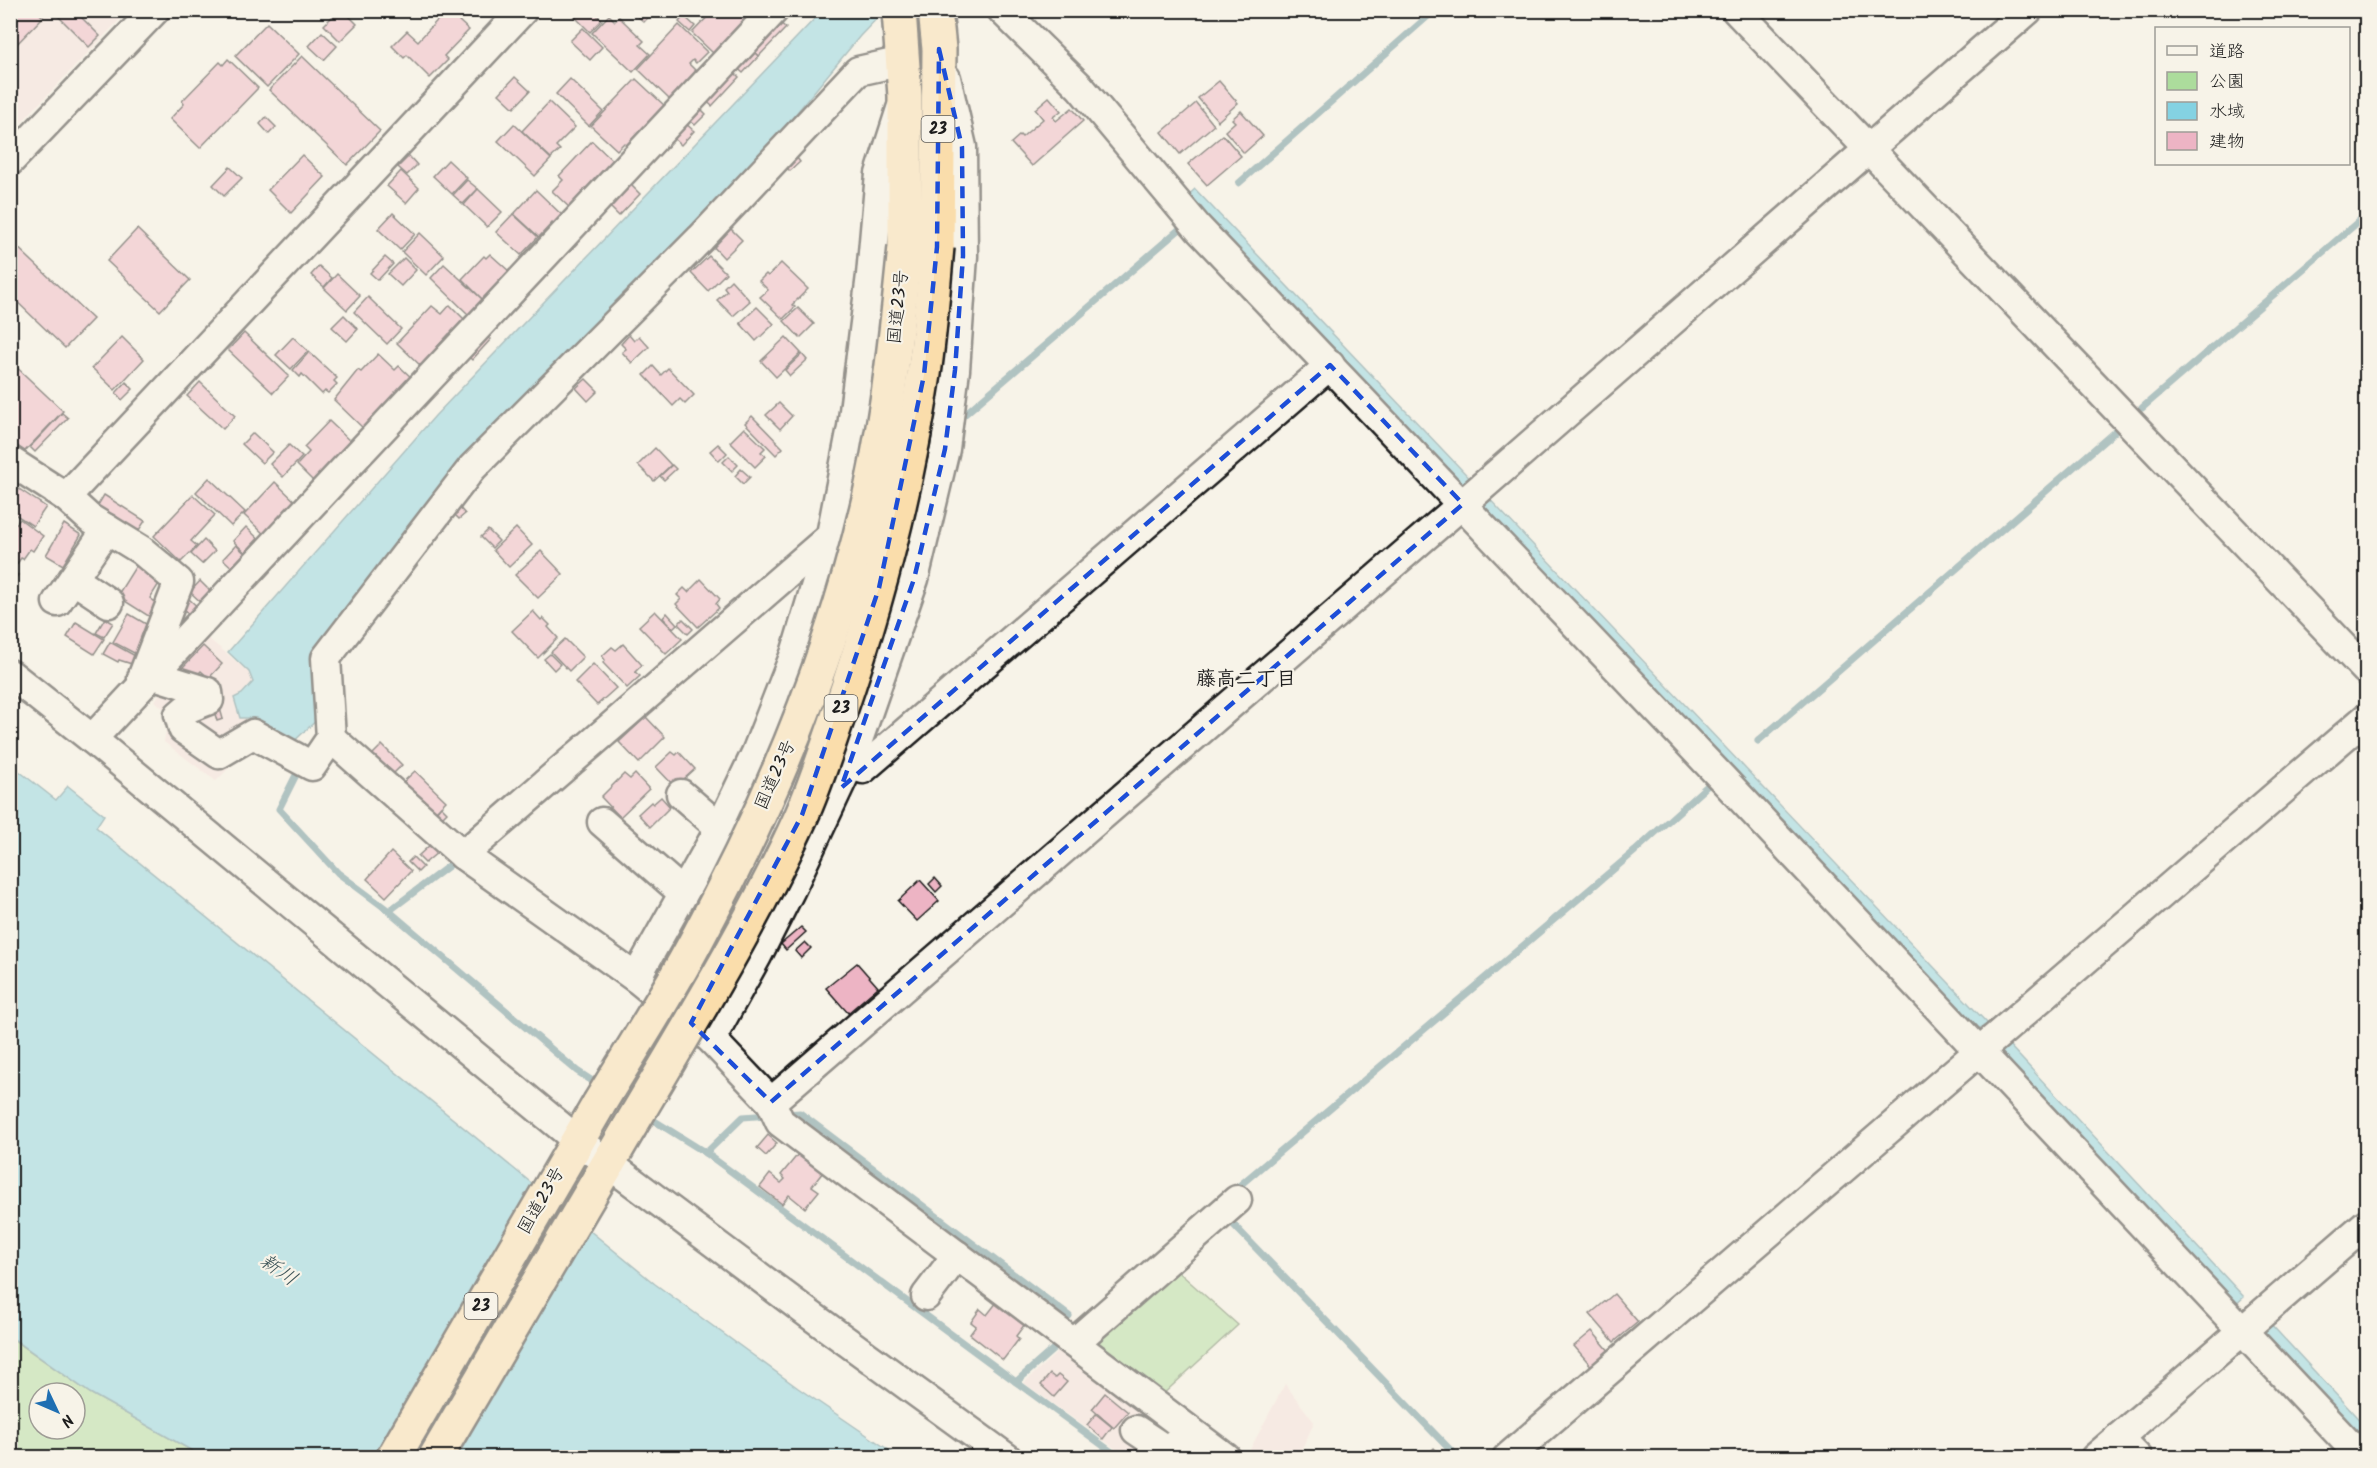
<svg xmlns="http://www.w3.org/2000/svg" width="2377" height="1468" font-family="Kalam,'Klee One',sans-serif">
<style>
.built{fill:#f4e0dd}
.green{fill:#acdc9c;stroke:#647c5c;stroke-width:1.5;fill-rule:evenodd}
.water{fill:#84d2e2;stroke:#5a8993;stroke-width:1.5}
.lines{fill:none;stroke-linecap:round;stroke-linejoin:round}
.stream{stroke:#5a8993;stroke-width:7}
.building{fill:#edb4c4;stroke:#1c1c1c;stroke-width:1.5}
.minor-casing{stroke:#1c1c1c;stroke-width:33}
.highway-casing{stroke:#1c1c1c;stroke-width:38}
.minor{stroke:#f7f3e8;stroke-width:28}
.highway{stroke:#faddab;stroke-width:33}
.highway-bridge-casing{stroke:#1c1c1c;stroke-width:38;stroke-linecap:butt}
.highway-bridge{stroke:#faddab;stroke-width:33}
.marked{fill:none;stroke:#1d4ed8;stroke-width:4.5;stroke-dasharray:12 8;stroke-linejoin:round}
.labels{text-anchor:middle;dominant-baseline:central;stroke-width:4.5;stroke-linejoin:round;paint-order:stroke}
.shield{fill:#f7f3e8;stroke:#5e5c59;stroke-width:1.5}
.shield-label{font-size:16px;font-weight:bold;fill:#1c1c1c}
.street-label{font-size:18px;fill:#1c1c1c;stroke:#f7f3e8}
.neighbourhood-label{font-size:20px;font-weight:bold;fill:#1c1c1c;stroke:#f7f3e8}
.water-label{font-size:20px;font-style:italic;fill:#3b5357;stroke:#f7f3e8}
</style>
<rect width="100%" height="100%" fill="#f7f3e8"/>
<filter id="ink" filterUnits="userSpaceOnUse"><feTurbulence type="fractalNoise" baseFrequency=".0167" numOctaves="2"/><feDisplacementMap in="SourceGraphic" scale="12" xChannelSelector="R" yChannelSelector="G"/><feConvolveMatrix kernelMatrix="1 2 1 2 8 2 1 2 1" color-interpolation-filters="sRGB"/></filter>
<g filter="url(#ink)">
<g class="built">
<polygon points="11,11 128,11 11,133"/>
<polygon points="204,635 249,672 253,683 242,694 234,698 240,717 252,718 292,743 253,744 216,781 164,742 169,713 155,701 174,670"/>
<polygon points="1064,1346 1211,1457 1127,1457 1024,1383"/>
<polygon points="1285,1384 1314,1422 1299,1457 1246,1457"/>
</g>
<g class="green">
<polygon points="1173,1267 1238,1325 1161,1396 1092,1346"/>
<path d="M10 1337 90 1393 203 1457H11ZM39 1393H75V1429H39Z"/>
</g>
<g class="water">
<polygon points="822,11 884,11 860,36 751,168 319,650 319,718 292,743 252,718 240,718 234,698 242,694 253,682 249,672 228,652 435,416"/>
<path d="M1195 189C1458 468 1723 746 1988 1024L1976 1030 1184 199Z"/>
<polygon points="10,764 56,800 68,786 104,815 96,827 655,1284 798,1388 899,1457 203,1457 90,1393 11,1337"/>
<polygon points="2008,1044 2244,1297 2234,1306 1999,1055"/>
<polygon points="2267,1320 2366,1427 2366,1443 2257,1330"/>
</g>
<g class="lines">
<g class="stream">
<polyline points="1239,183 1435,10"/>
<polyline points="2142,408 2366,215"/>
<polyline points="958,420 1181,228"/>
<polyline points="1758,741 2120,427"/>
<polyline points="299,769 279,809 338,873 389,911 577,1071 600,1086"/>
<polyline points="389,911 450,865"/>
<polyline points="786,1114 800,1113 1069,1316"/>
<polyline points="645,1115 706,1153 1016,1382 1058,1345"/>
<polyline points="706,1153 743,1117 769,1115"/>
<polyline points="1232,1192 1635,851 1707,786"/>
<polyline points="1229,1220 1458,1458"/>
<polyline points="1016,1382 1120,1458"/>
</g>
</g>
<g class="building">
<polygon points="10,10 36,10 43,17 14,47 10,43"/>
<polygon points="63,10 74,10 100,36 89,47 58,16"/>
<polygon points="339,10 343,10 357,24 340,41 324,25"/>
<polygon points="447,10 469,30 444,56 448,60 430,78 407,55 404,58 392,46 407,31 418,41"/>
<polygon points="573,10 592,10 602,20 590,32 571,13"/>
<polygon points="639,10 655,10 644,22 635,14"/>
<polygon points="714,10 753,10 713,53 692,33"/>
<polygon points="609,15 615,21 619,17 644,41 640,45 650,54 633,72 592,33"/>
<polygon points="684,16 695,26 690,32 679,22"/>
<polygon points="776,19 786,28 759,56 750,47"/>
<polygon points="267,23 299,54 267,87 235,56"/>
<polygon points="679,25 707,52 696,63 693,60 689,64 697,72 670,100 638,69"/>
<polygon points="583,28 602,47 590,60 570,41"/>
<polygon points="322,32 337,46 324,60 309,46"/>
<polygon points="750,47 759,56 743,73 733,64"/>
<polygon points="302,56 380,131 347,165 269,90"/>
<polygon points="228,59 258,88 200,148 170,119 184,104 182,101 220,62 223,65"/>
<polygon points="730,68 739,77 712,106 702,97"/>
<polygon points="515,77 530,91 514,108 499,94"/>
<polygon points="570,79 603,111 589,126 556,94"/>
<polygon points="636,79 665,106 627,146 624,143 617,150 591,126"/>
<polygon points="1219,81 1238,103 1218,121 1198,98"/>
<polygon points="1049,97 1061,111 1053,117 1056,121 1072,108 1083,121 1032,166 1011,143 1020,135 1022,137 1043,119 1035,109"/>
<polygon points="549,102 575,127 556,146 560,150 551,158 522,131"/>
<polygon points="1196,103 1214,125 1180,154 1162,132"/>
<polygon points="696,104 706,114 695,125 685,116"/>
<polygon points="1241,111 1263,136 1244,153 1225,131 1235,122 1232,119"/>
<polygon points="266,117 276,127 269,134 260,124"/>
<polygon points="681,119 694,131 681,145 668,133"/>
<polygon points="514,124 551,159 535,176 498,141"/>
<polygon points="1223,135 1241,156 1207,185 1188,164"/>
<polygon points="592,141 615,163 571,209 552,191 563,180 559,176"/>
<polygon points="302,155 325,177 291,213 268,190"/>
<polygon points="409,156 417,165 407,175 398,167"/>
<polygon points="797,158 800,162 790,171 787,168"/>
<polygon points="448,160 467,178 452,194 433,176"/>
<polygon points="230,167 242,178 224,196 213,185"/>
<polygon points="401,171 419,188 406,203 387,186"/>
<polygon points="467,180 478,189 463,204 453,195"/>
<polygon points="628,182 640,194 619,216 607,204"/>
<polygon points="478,189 502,212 487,227 464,205"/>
<polygon points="536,190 565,218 556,227 552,223 539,237 514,214"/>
<polygon points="393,213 415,234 400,250 378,229"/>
<polygon points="513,214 538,237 521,255 496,232"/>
<polygon points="729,227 742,240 724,258 711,244"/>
<polygon points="137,229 190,280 160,311 107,261"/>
<polygon points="420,233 444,256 426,275 402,252"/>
<polygon points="11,241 93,319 65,348 10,295"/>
<polygon points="490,254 510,272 483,300 462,279 484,256 486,258"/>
<polygon points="709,256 726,273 708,291 691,273"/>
<polygon points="385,257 393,264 378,280 370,273"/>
<polygon points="404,258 416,270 401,286 388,274"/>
<polygon points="781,263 808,289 792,305 795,307 783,319 760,297 768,290 759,281 766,274 768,276"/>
<polygon points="444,264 483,300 469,315 431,278"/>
<polygon points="319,266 332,278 324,287 311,275"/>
<polygon points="337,274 360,296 347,310 324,288"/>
<polygon points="731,280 750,301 733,316 717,300 727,291 724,287"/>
<polygon points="368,297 401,329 387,344 354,312"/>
<polygon points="450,305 469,324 455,339 449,334 437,347 441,351 424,369 397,343 432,306 442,314"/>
<polygon points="757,307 774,324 756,341 740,323"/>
<polygon points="798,308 814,324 800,338 784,321"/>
<polygon points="344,315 358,329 347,341 332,327"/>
<polygon points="244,333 289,376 273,393 228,350"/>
<polygon points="486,334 491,339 472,360 467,355"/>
<polygon points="629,335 634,341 639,336 649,347 632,363 622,352 626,349 621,344"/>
<polygon points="122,337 144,359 115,390 92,368"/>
<polygon points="293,337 308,351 291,369 276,355"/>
<polygon points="786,337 801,353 776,377 761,361"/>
<polygon points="309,352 337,378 334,381 337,384 328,393 325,391 322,394 302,374 300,377 293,370"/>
<polygon points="378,354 395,370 399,366 413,379 404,388 402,386 387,402 390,405 368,433 334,400 358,370 361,372"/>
<polygon points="802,354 807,360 790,376 785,370"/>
<polygon points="10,361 63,411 25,451 10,441"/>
<polygon points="653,366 661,375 668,368 694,395 685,404 680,399 673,406 644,375"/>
<polygon points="586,379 598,391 588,401 576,388"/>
<polygon points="126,382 133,389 122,400 116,393"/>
<polygon points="200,382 235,416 223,429 187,396"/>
<polygon points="779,403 792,416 780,429 766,415"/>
<polygon points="62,413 68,418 35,452 30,447"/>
<polygon points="752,416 783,448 776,455 745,423"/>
<polygon points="329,421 353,444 316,484 297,465 309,452 304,447"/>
<polygon points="744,428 765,448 761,452 766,456 755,467 730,442"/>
<polygon points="253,433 273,452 262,463 242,444"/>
<polygon points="718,444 727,453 719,461 710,451"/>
<polygon points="289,445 302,457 283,477 270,464"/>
<polygon points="655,448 671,465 654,481 638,465"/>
<polygon points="729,456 738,465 732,471 723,462"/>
<polygon points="672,465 676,469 664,480 660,476"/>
<polygon points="741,469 750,477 743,484 735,476"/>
<polygon points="209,478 245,512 231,526 196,492"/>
<polygon points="275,482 300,506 269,539 244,515"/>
<polygon points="10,483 46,507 33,526 10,511"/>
<polygon points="104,495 145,521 135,536 95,510"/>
<polygon points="193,495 215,515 191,541 197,546 181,562 154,536"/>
<polygon points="458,506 465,514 459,519 452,512"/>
<polygon points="20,519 43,536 33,551 30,549 23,559 21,558 12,571 18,575 10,586 10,531"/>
<polygon points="64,524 81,535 63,565 46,555"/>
<polygon points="246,527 267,547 254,561 233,541"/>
<polygon points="516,528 532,545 509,567 493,550"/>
<polygon points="488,530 499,541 492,548 481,537"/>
<polygon points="204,540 215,551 202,564 191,554"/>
<polygon points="236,545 253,561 240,575 223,559"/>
<polygon points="541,551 563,574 538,598 515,575"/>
<polygon points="137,564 162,579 150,598 158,604 150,617 117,596"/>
<polygon points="701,579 720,599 716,604 719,608 698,627 676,604 681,599 677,595 684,588 688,592"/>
<polygon points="200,581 215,596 205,606 190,592"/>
<polygon points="188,598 205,614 182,625 183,620 188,614 183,609"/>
<polygon points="533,611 541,620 543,618 550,625 548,627 558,638 538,658 512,631"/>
<polygon points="655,611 682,639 666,654 639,626"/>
<polygon points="667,613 677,624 673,628 663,618"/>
<polygon points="129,614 153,628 138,655 113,642"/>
<polygon points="105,618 113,623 104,637 96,633"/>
<polygon points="683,619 693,629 688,634 678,624"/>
<polygon points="76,622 104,639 94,654 67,637"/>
<polygon points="565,639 583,657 569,671 551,652"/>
<polygon points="110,642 139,658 135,665 119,660 118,662 103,654"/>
<polygon points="623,644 642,665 635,672 640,676 627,688 603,663 605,660 602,656 612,647 616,650"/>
<polygon points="203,646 222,664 209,678 201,671 193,679 182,668"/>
<polygon points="550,654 560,664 554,670 544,659"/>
<polygon points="593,664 616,688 597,705 575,682"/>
<polygon points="219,705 223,719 217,721 213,707"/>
<polygon points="646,717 665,737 639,763 619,742"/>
<polygon points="382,745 402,765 388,779 368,759"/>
<polygon points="672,752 676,755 679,752 695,769 675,787 656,767"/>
<polygon points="415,771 446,801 433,814 402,783"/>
<polygon points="624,774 630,779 635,774 649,789 620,817 601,797"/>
<polygon points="661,797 670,807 650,827 638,814 651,802 653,804"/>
<polygon points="441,806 447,812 442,817 436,812"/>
<polygon points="431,844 438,852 425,863 418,856"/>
<polygon points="391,852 411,871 386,897 367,879"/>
<polygon points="413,857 423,867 418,872 408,862"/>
<polygon points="935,878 942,886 936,892 929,884"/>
<polygon points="920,880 939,901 917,921 898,901"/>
<polygon points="801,927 806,932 786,950 781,944"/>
<polygon points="805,942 811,948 801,958 795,951"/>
<polygon points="857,963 878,987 848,1013 826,988"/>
<polygon points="768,1135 777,1143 766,1156 757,1148"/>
<polygon points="799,1153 823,1172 812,1186 819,1191 805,1208 789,1195 782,1204 760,1187 770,1174 781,1183 785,1179 781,1175"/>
<polygon points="1614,1294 1638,1322 1614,1342 1590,1314"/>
<polygon points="997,1302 1025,1324 1016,1336 1019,1339 1003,1360 970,1334 976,1326 971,1322 980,1309 987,1315"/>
<polygon points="1592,1331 1611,1353 1593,1368 1574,1346"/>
<polygon points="1050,1374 1055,1378 1058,1375 1067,1382 1054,1397 1041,1385"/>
<polygon points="1105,1393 1128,1412 1114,1428 1092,1409"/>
<polygon points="1096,1414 1112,1427 1103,1439 1087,1425"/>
<polygon points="1434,1448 1442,1458 1424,1458"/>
</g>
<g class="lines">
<defs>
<g id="minor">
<polyline points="1002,10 1080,87 1198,228 1722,778 2362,1458"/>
<polyline points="1736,10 2366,670"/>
<polyline points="901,109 880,174 871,275 852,427 831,535 795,654 756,753 720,828 636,978 711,1039 771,1102 1467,500 2028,10"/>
<polyline points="10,161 155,10"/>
<polyline points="10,461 66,497 89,518 141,550 179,582 142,678"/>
<polyline points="66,497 523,10"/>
<polyline points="73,579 109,603"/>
<polyline points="57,602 107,529"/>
<polyline points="10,674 92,739 578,1141 809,1314 1007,1458"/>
<polyline points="154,675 208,692 209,700 186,709 179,715 183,729 219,754 253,734 312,766 331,738 326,658 472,468 701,238 858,71 903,61"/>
<polyline points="331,738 463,855 636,978"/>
<polyline points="92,739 774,10"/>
<polyline points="850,763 863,769 1330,365"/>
<polyline points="681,794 720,828"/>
<polyline points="602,822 683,893"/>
<polyline points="463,855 831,536"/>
<polyline points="711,1039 757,956 790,891 850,763 914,579 945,449 955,370 963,256 962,147 946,78"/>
<polyline points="771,1102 780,1122 1226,1458"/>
<polyline points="926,1296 957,1255"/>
<polyline points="1074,1343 1237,1200"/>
<polyline points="1136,1430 1166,1450 1191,1432"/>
<polyline points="2118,1438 2138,1458"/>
<polyline points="1507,1458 2366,718"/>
<polyline points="2095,1458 2366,1224"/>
</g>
<g id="highway">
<polyline points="899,10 905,96 905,247"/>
<polyline points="935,10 939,49 937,247"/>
<polyline points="393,1458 599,1104"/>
<polyline points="435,1458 629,1128"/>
</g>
</defs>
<use href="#minor" class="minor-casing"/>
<use href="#highway" class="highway-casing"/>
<use href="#minor" class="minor"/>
<use href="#highway" class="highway"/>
<defs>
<g id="highway-bridge">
<path d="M599 1104C631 1051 665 999 694 945 772 801 837 646 872 485 889 406 897 327 905 247"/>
<path d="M629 1128C689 1026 752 925 801 817 816 784 827 748 839 714 877 604 907 490 924 374 930 332 933 290 937 247"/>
</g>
</defs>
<use href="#highway-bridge" class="highway-bridge-casing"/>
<use href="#highway-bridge" class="highway-bridge"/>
</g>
</g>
<path d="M0 0H2377V1468H0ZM939 49 962 147 963 256 955 370 945 449 914 579 841 788 1330 365 1463 504 771 1102 691 1023 802 815 879 588 924 375 937 247Z" fill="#f7f3e8" fill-opacity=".55" fill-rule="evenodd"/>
<path class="marked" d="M939 49 962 147 963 256 955 370 945 449 914 579 841 788 1330 365 1463 504 771 1102 691 1023 802 815 879 588 924 375 937 247Z"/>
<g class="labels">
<g class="shield">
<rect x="921.5" y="116" width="33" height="26" rx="4.5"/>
<rect x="824.5" y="695" width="33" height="26" rx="4.5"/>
<rect x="464.5" y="1293" width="33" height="26" rx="4.5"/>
</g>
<g class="shield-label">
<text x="938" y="129">23</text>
<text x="841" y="708">23</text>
<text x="481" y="1306">23</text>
</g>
<g class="street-label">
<text transform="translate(899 307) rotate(-84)">国道23号</text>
<text transform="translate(776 775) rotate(-66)">国道23号</text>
<text transform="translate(542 1201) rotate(-60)">国道23号</text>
</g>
<g class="neighbourhood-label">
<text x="1246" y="680">藤高二丁目</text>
</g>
<g class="water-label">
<text transform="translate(278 1271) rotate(35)">新川</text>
</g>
</g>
<rect width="2377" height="1468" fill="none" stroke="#f7f3e8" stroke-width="36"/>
<rect x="18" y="18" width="2341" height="1432" fill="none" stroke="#1c1c1c" stroke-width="2" filter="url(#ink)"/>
<rect x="2155" y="27" width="195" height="138" fill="#f7f3e8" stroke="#9f9d96" stroke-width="1.5"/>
<rect x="2167" y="46" width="30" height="9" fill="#f7f3e8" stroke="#9f9d96" stroke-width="1.5"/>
<text x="2209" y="57" font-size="18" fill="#1c1c1c">道路</text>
<rect x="2167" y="72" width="30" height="18" fill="#acdc9c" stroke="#9f9d96" stroke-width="1.5"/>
<text x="2209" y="87" font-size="18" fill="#1c1c1c">公園</text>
<rect x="2167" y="102" width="30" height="18" fill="#84d2e2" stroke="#9f9d96" stroke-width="1.5"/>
<text x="2209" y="117" font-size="18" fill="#1c1c1c">水域</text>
<rect x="2167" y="132" width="30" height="18" fill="#edb4c4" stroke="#9f9d96" stroke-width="1.5"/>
<text x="2209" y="147" font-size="18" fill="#1c1c1c">建物</text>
<g transform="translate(57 1411) rotate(134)"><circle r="28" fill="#f7f3e8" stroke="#9f9d96" stroke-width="1.5"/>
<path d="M0-4.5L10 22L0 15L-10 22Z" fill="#1f6fb2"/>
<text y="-9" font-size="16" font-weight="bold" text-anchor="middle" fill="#1c1c1c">N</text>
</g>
</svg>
